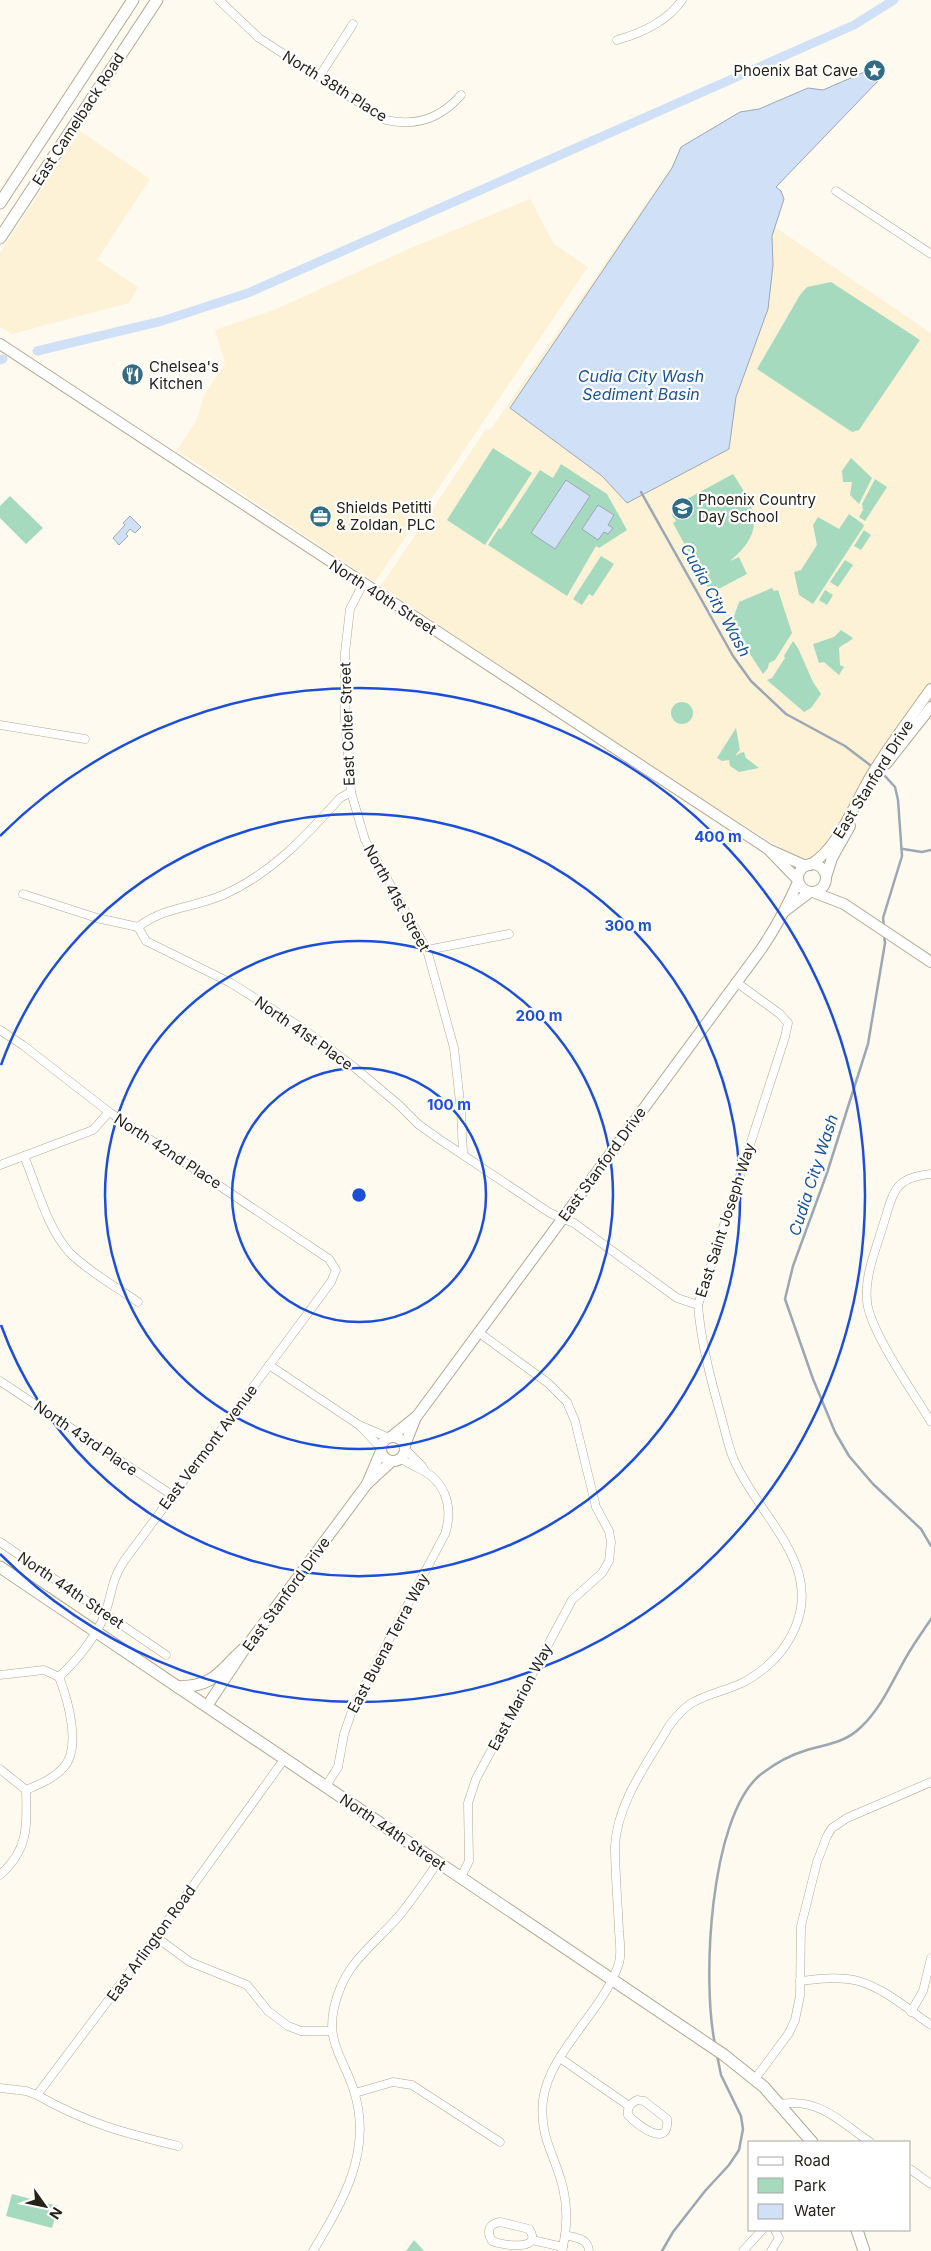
<svg xmlns="http://www.w3.org/2000/svg" width="931" height="2251" font-family="Inter,sans-serif">
<style>
.built{fill:#fdf1d6}
.green{fill:#a6dabf}
.water{fill:#cfe0f7;stroke:#9ca7b4}
.lines{fill:none;stroke-linecap:round;stroke-linejoin:round}
.stream{stroke:#9ca7b4;stroke-width:2.5}
.canal{stroke:#cfe0f7;stroke-width:9}
.street-casing{stroke:#b3a890;stroke-width:9}
.secondary-casing{stroke:#b3a890;stroke-width:12}
.primary-casing{stroke:#b3a890;stroke-width:13}
.street{stroke:#fff;stroke-width:8}
.secondary{stroke:#fff;stroke-width:10}
.primary{stroke:#fff;stroke-width:11}
.ring{fill:none;stroke:#1d4ed8;stroke-width:2.5}
.labels{text-anchor:middle;dominant-baseline:central;stroke-width:4.5;stroke-linejoin:round;paint-order:stroke}
.poi-label{font-size:15px;fill:#262218;stroke:#fff;text-anchor:start}
.street-label{font-size:15px;fill:#262218;stroke:#fff}
.water-label{font-size:16px;font-style:italic;fill:#1d5294;stroke:#fff}
.centre{fill:#1d4ed8;stroke:#fff;stroke-width:2.5}
.ring-label{font-size:15px;text-anchor:middle;font-weight:bold;fill:#1d4ed8;stroke:#fff;stroke-width:4.5;stroke-linejoin:round;paint-order:stroke}
</style>
<rect width="100%" height="100%" fill="#fefaef"/>
<g class="built">
<polygon points="80,131 150,179 97,260 138,287 129,303 12,334 0,327 0,253"/>
<polygon points="676,160 931,333 931,681 897,728 822,850 806,861 787,852 598,732 381,586 486,429 491,429"/>
<polygon points="530,199 554,244 588,267 375,582 177,450 196,421 204,396 225,363 215,330 274,310 406,250"/>
</g>
<g class="green">
<polygon points="831,282 920,340 859,430 852,432 757,369 800,295 807,287"/>
<polygon points="493,448 532,473 485,545 447,520"/>
<polygon points="851,458 872,478 859,504 850,495 852,482 843,482 842,471"/>
<polygon points="561,464 607,494 627,530 599,548 596,546 567,596 488,545 499,528 501,529 540,470 553,478"/>
<path d="M733 474C757 510 766 531 730 561L739 557 747 574 711 593 673 523 676 521 672 515 674 506Z"/>
<polygon points="875,479 887,487 865,521 859,517 863,510 862,504"/>
<polygon points="10,496 43,528 26,544 0,518 0,506"/>
<polygon points="849,514 863,524 864,526 813,604 799,595 794,572 801,570 817,545 813,525 818,517 839,529"/>
<polygon points="864,530 871,535 861,550 854,546"/>
<polygon points="601,556 614,564 593,596 589,594 582,605 573,599"/>
<polygon points="845,560 853,565 838,587 830,582"/>
<polygon points="772,588 774,591 778,590 792,633 775,660 769,663 768,668 763,674 731,625 739,602"/>
<polygon points="825,590 833,595 827,605 819,600"/>
<path d="M841 630 853 638C851 641 843 644 839 648L840 665 844 667 839 675 824 662 819 663 813 644 834 637Z"/>
<polygon points="793,641 798,648 813,682 821,694 811,708 804,712 767,680 772,678 785,658 784,656"/>
<circle cx="682" cy="713" r="11"/>
<polygon points="736,728 740,750 737,753 736,756 740,753 744,752 746,758 759,768 739,772 730,766 729,760 722,761 717,758"/>
<polygon points="12,2194 58,2206 52,2228 6,2216"/>
<polygon points="414,2240 424,2251 406,2251"/>
</g>
<g class="water">
<polygon points="869,70 878,81 776,187 781,191 784,199 772,236 773,265 768,309 736,397 729,449 627,503 602,476 510,408 672,168 681,147 740,112 759,109 808,88 823,90"/>
<polygon points="566,480 590,496 555,549 531,533"/>
<polygon points="598,505 614,515 608,525 613,528 608,534 604,532 598,540 582,529"/>
<polygon points="130,516 141,527 135,533 130,529 126,534 128,536 119,545 113,538 125,525 123,523"/>
</g>
<g class="lines">
<g class="stream">
<polyline points="641,492 733,656 751,681 786,714 845,746 870,765"/>
<polyline points="903,849 922,852 931,850"/>
<polyline points="884,927 883,918 902,856 898,800 895,787 885,776"/>
<polyline points="884,935 885,943 868,1044 827,1173 793,1266 785,1299 813,1379 835,1432 849,1456 873,1484 921,1529 931,1546"/>
<path d="M715 2044C702 1983 709 1818 760 1775 774 1764 790 1755 807 1750 827 1744 845 1743 861 1727 883 1706 893 1679 908 1654 915 1642 923 1631 931 1619"/>
<polyline points="662,2251 673,2232 705,2191 729,2165 739,2150 743,2129 741,2116 721,2075 717,2055"/>
</g>
<g class="canal">
<polyline points="37,351 162,321 248,293 854,25 894,0"/>
<polyline points="0,360 3,359"/>
</g>
<defs>
<g id="street">
<path d="M219 0 259 38 386 120C416 127 441 118 461 95"/>
<path d="M617 40C642 33 667 22 682 0"/>
<polyline points="319,77 353,24"/>
<polyline points="836,191 931,254"/>
<polyline points="0,725 85,739"/>
<polyline points="351,792 365,840 427,950 454,1048 461,1111 463,1153"/>
<polyline points="23,894 97,918 138,927 146,941 231,983 302,1028 354,1067 399,1105 418,1124 439,1139 550,1213 574,1223 677,1298 698,1305"/>
<path d="M138 927C166 906 193 908 223 895 271 874 306 836 340 798L351 792 345 719V653L350 609 363 584"/>
<polyline points="427,950 509,934"/>
<path d="M0 1030 24 1046 109 1112 329 1259 336 1270 331 1282 124 1561C110 1582 112 1598 103 1619 93 1640 76 1661 59 1677"/>
<path d="M24 1156C37 1187 47 1228 70 1253 89 1272 115 1286 138 1302"/>
<polyline points="0,1165 93,1130 109,1112"/>
<path d="M931 1174C897 1177 894 1189 885 1219 878 1244 864 1275 867 1301 869 1330 915 1395 931 1422"/>
<polyline points="269,1365 359,1425 389,1438"/>
<polyline points="0,1381 172,1495"/>
<polyline points="362,1428 382,1449"/>
<polyline points="405,1449 422,1466 424,1470"/>
<polyline points="0,1542 166,1655"/>
<polyline points="0,1675 44,1670 59,1677"/>
<polyline points="0,1769 26,1790"/>
<path d="M326 1786 338 1767 344 1734 353 1708 445 1534C454 1506 445 1480 418 1468 411 1465 406 1461 400 1459"/>
<path d="M0 1875C29 1849 27 1826 26 1790 40 1784 53 1779 63 1768 82 1749 68 1700 59 1677"/>
<polyline points="461,1877 469,1861 468,1803 476,1779 572,1600 602,1573 609,1561 611,1542 609,1531 596,1507 575,1421 567,1402 548,1383 478,1332"/>
<polyline points="156,1937 190,1962 247,1985 268,2011 288,2026 301,2031 331,2031"/>
<path d="M800 1981C819 1979 839 1976 858 1981 884 1988 909 2010 931 2025"/>
<polyline points="911,2012 923,1991 931,1958"/>
<polyline points="560,2058 629,2106"/>
<polyline points="755,2079 789,2033 795,2020 800,1996 801,1926 817,1862 827,1836 832,1828 847,1818 931,1782"/>
<polyline points="0,2088 26,2091 37,2095 156,1937 285,1758"/>
<polyline points="355,2093 393,2082 412,2085 500,2142"/>
<path d="M37 2095C86 2123 124 2133 178 2146"/>
<path d="M637 2100 644 2101 667 2119C670 2150 637 2125 628 2115 627 2107 630 2104 637 2100Z"/>
<path d="M780 2104C820 2098 839 2121 870 2142"/>
<polyline points="910,2169 931,2184"/>
<path d="M500 2222 529 2229C544 2251 504 2246 492 2241 486 2231 489 2224 500 2222Z"/>
<path d="M565 2235C576 2238 588 2238 589 2251"/>
<polyline points="532,2240 563,2247"/>
<path d="M313 2251C343 2201 373 2151 354 2091 345 2061 326 2043 334 2008 344 1963 370 1949 398 1917 413 1899 425 1881 438 1862"/>
<path d="M562 2251C567 2230 568 2209 563 2188 555 2154 539 2138 543 2100 549 2053 602 2012 618 1966 622 1956 620 1943 619 1932 618 1904 615 1874 615 1846 617 1803 648 1762 669 1726 675 1718 682 1710 690 1704 706 1694 725 1691 742 1683 758 1675 775 1661 785 1646 835 1572 761 1522 734 1460 728 1446 725 1430 721 1416 711 1380 701 1343 698 1305L785 1037 788 1023 780 1014 736 982"/>
<polyline points="743,2251 762,2230"/>
<polyline points="771,2251 779,2238 775,2230"/>
</g>
<g id="secondary">
<polyline points="0,344 768,849 798,880"/>
<polyline points="886,764 931,707"/>
<polyline points="770,850 806,866"/>
<circle cx="812" cy="878" r="14"/>
<path d="M810 865C839 848 855 802 872 774 890 745 911 717 931 689"/>
<polyline points="826,877 832,858 850,826"/>
<polyline points="813,892 844,904 931,962"/>
<polyline points="785,911 810,892"/>
<path d="M391 1437 417 1416 762 948C776 927 788 905 798 882"/>
<circle cx="393" cy="1449" r="12"/>
<polyline points="405,1445 416,1417"/>
<polyline points="367,1484 381,1451"/>
<polyline points="207,1706 246,1647 367,1484 392,1461"/>
</g>
<g id="primary">
<polyline points="0,203 133,0"/>
<polyline points="0,238 157,0"/>
<polyline points="0,1567 724,2055 764,2087 812,2142"/>
<path d="M178 1687C217 1686 219 1670 246 1647"/>
<polyline points="857,2230 864,2251"/>
</g>
</defs>
<use href="#street" class="street-casing"/>
<use href="#secondary" class="secondary-casing"/>
<use href="#primary" class="primary-casing"/>
<use href="#street" class="street"/>
<use href="#secondary" class="secondary"/>
<use href="#primary" class="primary"/>
</g>
<g class="ring">
<circle cx="359" cy="1195" r="127"/>
<circle cx="359" cy="1195" r="254"/>
<path d="M1 1065A381 381 0 1 1 1 1325"/>
<path d="M0 836A507 507 0 1 1 0 1554"/>
</g>
<defs>
<symbol id="sight-disc" viewBox="-11 -11 22 22"><circle r="9.5" fill="#316b84" stroke="#fff"/><path d="M0-6L1.8-2.2L6-1.7L2.9 1.2L3.7 5.4L0 3.3L-3.7 5.4L-2.9 1.2L-6-1.7L-1.8-2.2Z" fill="#fff"/></symbol>
<symbol id="restaurant-disc" viewBox="-11 -11 22 22"><circle r="9.5" fill="#316b84" stroke="#fff"/><path d="M-5-6h1v4h1v-4h1v4h1v-4h1v5L-1.5 .5V6h-2V.5L-5-1ZM5-6V6H3V1.5H1.5Q1.5-4 5-6Z" fill="#fff"/></symbol>
<symbol id="school-disc" viewBox="-11 -11 22 22"><circle r="9.5" fill="#316b84" stroke="#fff"/><path d="M0-5L7-2L0 1L-7-2ZM-4 1L0 2.5L4 1V4Q0 6-4 4Z" fill="#fff"/></symbol>
<symbol id="office-disc" viewBox="-11 -11 22 22"><circle r="9.5" fill="#316b84" stroke="#fff"/><path d="M-6-3h4V-5.5h4V-3h4V5H-6ZM-1-4.5V-3h2v-1.5ZM-6 0V1H6V0Z" fill="#fff"/></symbol>
</defs>
<g fill-rule="evenodd">
<use href="#sight-disc" x="862" y="58" width="25" height="25"/>
<use href="#restaurant-disc" x="120" y="362" width="25" height="25"/>
<use href="#school-disc" x="670" y="496" width="25" height="25"/>
<use href="#office-disc" x="308" y="504" width="25" height="25"/>
</g>
<g class="labels">
<g class="poi-label">
<text x="858" y="70" text-anchor="end">Phoenix Bat Cave</text>
<text x="149" y="366">Chelsea's<tspan x="149" dy="17">Kitchen</tspan></text>
<text x="698" y="499">Phoenix Country<tspan x="698" dy="17">Day School</tspan></text>
<text x="336" y="507">Shields Petitti<tspan x="336" dy="17">&amp; Zoldan, PLC</tspan></text>
</g>
<g class="street-label">
<text transform="translate(335 86) rotate(32)">North 38th Place</text>
<text transform="translate(78 119) rotate(-57)">East Camelback Road</text>
<text transform="translate(383 597) rotate(33)">North 40th Street</text>
<text transform="translate(347 724) rotate(-92)">East Colter Street</text>
<text transform="translate(873 779) rotate(-58)">East Stanford Drive</text>
<text transform="translate(397 898) rotate(61)">North 41st Street</text>
<text transform="translate(304 1033) rotate(35)">North 41st Place</text>
<text transform="translate(168 1151) rotate(33)">North 42nd Place</text>
<text transform="translate(602 1164) rotate(-54)">East Stanford Drive</text>
<text transform="translate(725 1220) rotate(-72)">East Saint Joseph Way</text>
<text transform="translate(86 1438) rotate(34)">North 43rd Place</text>
<text transform="translate(208 1447) rotate(-53)">East Vermont Avenue</text>
<text transform="translate(71 1590) rotate(34)">North 44th Street</text>
<text transform="translate(286 1594) rotate(-54)">East Stanford Drive</text>
<text transform="translate(388 1643) rotate(-62)">East Buena Terra Way</text>
<text transform="translate(520 1697) rotate(-62)">East Marion Way</text>
<text transform="translate(393 1832) rotate(34)">North 44th Street</text>
<text transform="translate(151 1943) rotate(-54)">East Arlington Road</text>
</g>
<g class="water-label">
<text x="641" y="376">Cudia City Wash<tspan x="641" dy="18">Sediment Basin</tspan></text>
<text transform="translate(716 600) rotate(61)">Cudia City Wash</text>
<text transform="translate(813 1175) rotate(-72)">Cudia City Wash</text>
</g>
</g>
<circle cx="359" cy="1195" r="8" class="centre"/>
<g class="ring-label">
<text x="718" y="842">400 m</text>
<text x="628" y="931">300 m</text>
<text x="539" y="1021">200 m</text>
<text x="449" y="1110">100 m</text>
</g>
<rect x="748" y="2141" width="162" height="90" fill="#ffffff" stroke="#a8a7a3"/>
<rect x="758" y="2157" width="25" height="8" fill="#ffffff" stroke="#a8a7a3"/>
<text x="794" y="2166" font-size="15" fill="#262218">Road</text>
<rect x="758" y="2178" width="25" height="15" fill="#a6dabf" stroke="#a8a7a3"/>
<text x="794" y="2191" font-size="15" fill="#262218">Park</text>
<rect x="758" y="2204" width="25" height="15" fill="#cfe0f7" stroke="#a8a7a3"/>
<text x="794" y="2216" font-size="15" fill="#262218">Water</text>
<g transform="translate(45 2206) rotate(123)" stroke="#ffffff" stroke-width="4" paint-order="stroke">
<path d="M0-4L9 19L0 12L-9 19Z" fill="#262218"/>
<text y="-8" font-size="14" font-weight="bold" text-anchor="middle" fill="#262218">N</text>
</g>
</svg>
